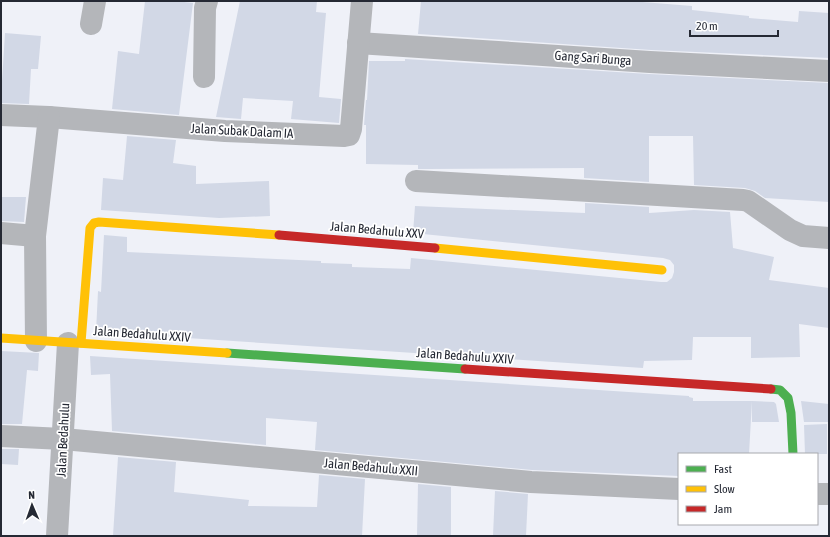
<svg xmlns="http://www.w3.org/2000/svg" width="830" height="537" font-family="'Asap Condensed',sans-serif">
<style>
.building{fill:#d2d8e6}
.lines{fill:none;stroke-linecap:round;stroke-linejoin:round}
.street{stroke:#b4b6ba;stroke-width:22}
.fast{stroke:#4caf50;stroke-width:9}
.slow{stroke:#ffc107;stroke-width:9}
.jam{stroke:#c62828;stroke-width:9}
.labels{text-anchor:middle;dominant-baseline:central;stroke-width:3.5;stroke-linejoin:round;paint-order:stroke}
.street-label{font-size:13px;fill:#252934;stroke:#fff}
</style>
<rect width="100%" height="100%" fill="#eff1f8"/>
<g class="building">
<polygon points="145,1 176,1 193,3 179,115 112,109 118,51 139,54"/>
<polygon points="240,1 317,1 316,12 326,13 319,97 341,99 339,123 291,119 293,101 243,98 241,119 216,117"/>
<polygon points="421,1 630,1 692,6 692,10 749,16 749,18 798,22 799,11 829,13 829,58 651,50 418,34"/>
<polygon points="5,33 41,36 38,69 31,69 29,104 1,103 1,81 2,81"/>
<polygon points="405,59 649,74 829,83 829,202 765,198 755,191 745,188 694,185 693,136 649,136 649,182 584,178 584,168 427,169 418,169 418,165 366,164 366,125 364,125 366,100 367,100 369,61 405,61"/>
<polygon points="127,136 176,140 173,163 196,166 196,184 269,181 270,216 219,218 101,210 103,178 123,180"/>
<polygon points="1,197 26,197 24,222 1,221"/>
<polygon points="585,203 649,207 649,213 694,210 730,212 733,248 774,257 769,280 829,288 829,328 799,324 800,357 751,358 751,337 693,337 692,360 644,361 643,368 96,332 98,291 101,292 104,235 127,237 127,252 321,261 321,263 352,264 352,267 410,269 411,258 661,282 667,282 672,278 674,272 674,265 670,260 663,258 413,233 415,206 585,213"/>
<polygon points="1,351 39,353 38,371 27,370 22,424 1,424"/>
<polygon points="90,356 689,396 689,397 693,398 693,401 752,401 749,454 679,454 679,476 532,470 315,450 317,422 266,418 266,445 112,431 110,374 91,375"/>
<polygon points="752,401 774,402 776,404 779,422 752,422"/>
<polygon points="801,401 829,404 829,422 804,422"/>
<polygon points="827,424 827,454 805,454 804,425"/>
<polygon points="1,449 19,449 18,465 1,464"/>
<polygon points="118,457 176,462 174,492 249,500 248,506 317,507 319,475 365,479 362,536 113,536"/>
<polygon points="418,484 451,487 451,536 417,536"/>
<polygon points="495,491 528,494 526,536 493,536"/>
</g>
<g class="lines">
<g class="street">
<polyline points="91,24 95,1"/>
<polyline points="358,43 650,62 829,71"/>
<polyline points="204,77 205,8 207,1"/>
<polyline points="1,115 49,117 225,131 344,136 349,135 351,129 362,1"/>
<polyline points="416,181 743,200 748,201 790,230 803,236 829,238"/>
<polyline points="1,233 35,236"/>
<polyline points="36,341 35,236 49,117"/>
<polyline points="1,436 63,439 531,482 679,489"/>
<polyline points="817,494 829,494"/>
<polyline points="57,536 68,343"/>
</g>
<g class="fast">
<polyline points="227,353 465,369"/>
<polyline points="771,389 780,390 788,398 791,413 793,454"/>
</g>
<g class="slow">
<polyline points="435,248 662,270"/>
<polyline points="1,338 227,353"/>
<polyline points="81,343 90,228 94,223 99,222 279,235"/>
</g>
<g class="jam">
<polyline points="279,235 435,248"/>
<polyline points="465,369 771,389"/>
</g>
</g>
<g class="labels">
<g class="street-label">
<text transform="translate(593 58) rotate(4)">Gang Sari Bunga</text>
<text transform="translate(242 131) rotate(3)">Jalan Subak Dalam IA</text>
<text transform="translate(377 230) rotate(5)">Jalan Bedahulu XXV</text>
<text transform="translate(142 334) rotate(4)">Jalan Bedahulu XXIV</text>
<text transform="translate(465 356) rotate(4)">Jalan Bedahulu XXIV</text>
<text transform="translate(63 440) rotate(-87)">Jalan Bedahulu</text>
<text transform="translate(371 467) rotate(5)">Jalan Bedahulu XXII</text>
</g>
</g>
<rect width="830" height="537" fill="none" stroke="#252934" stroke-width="4"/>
<rect x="678" y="453" width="140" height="72" fill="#ffffff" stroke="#a8a9ae"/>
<rect x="686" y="466" width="20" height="6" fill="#4caf50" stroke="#a8a9ae"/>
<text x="714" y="473" font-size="12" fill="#252934">Fast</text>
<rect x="686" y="486" width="20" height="6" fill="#ffc107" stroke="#a8a9ae"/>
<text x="714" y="493" font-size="12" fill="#252934">Slow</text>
<rect x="686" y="506" width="20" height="6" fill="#c62828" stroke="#a8a9ae"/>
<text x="714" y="513" font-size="12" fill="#252934">Jam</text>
<g transform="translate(32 505) rotate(358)" stroke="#ffffff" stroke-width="3" paint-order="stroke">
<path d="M0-3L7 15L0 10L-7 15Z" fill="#252934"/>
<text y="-6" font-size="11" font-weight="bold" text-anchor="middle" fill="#252934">N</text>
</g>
<path d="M690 30v6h88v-6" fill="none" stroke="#252934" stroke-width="2"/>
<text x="696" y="30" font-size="12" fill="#252934" stroke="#ffffff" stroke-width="3" paint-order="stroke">20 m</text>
</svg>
